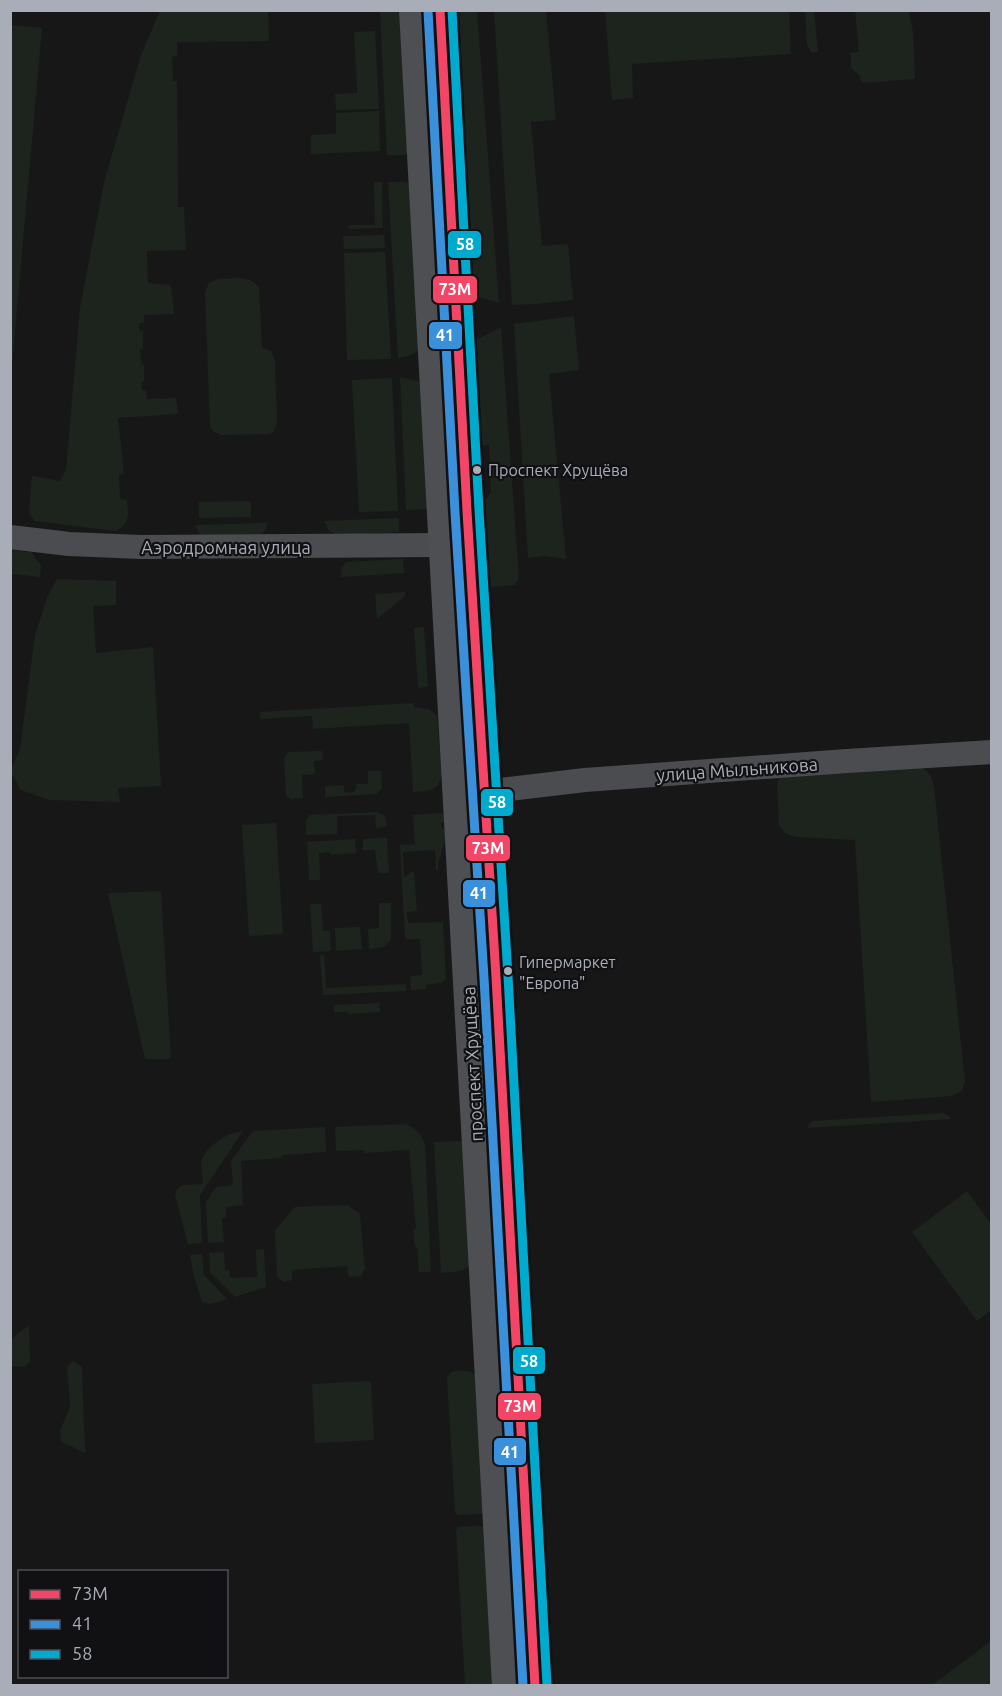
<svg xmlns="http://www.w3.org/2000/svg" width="1002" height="1696" font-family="Ubuntu,sans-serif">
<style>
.green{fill:#1d241e}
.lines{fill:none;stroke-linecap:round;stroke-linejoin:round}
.minor{stroke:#4b4c50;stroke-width:24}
.major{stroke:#4d4f52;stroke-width:30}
.bus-1-casing{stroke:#111113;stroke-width:14}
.bus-2-casing{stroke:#111113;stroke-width:14}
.bus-3-casing{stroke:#111113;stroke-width:14}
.bus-1{stroke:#f34667;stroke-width:9}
.bus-2{stroke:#3a90db;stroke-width:9}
.bus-3{stroke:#00a9ce;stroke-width:9}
.bus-dot{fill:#a8adb8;stroke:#111113;stroke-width:2}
.labels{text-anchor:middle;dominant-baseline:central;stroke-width:4.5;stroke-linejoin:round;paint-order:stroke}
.bus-label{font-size:16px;fill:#a8adb8;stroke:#111113;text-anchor:start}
.street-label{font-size:18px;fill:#a8adb8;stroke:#111113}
.line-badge{stroke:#111113;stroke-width:2}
.badge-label{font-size:16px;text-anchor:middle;font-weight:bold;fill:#fff}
</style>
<rect width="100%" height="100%" fill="#171717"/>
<g class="green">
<path d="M160 11H268L269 41 177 42V56L172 57 173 81H177L178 207H184L186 250 147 251 148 283 171 285 174 314 144 315V323H139L140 331H143V349H140L141 364 144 365V382H141L142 390 146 391 147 399 176 398 178 414 118 418 124 474 119 475 120 499 127 500C128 515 131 522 116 531L34 521 29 513 32 476 60 481 66 470 80 308 104 182 141 55Z"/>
<polygon points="380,11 402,11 409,153 404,155 387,155"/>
<polygon points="448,11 477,11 499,303 466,293"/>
<polygon points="494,11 546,11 556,120 531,122 542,246 568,244 573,300 535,304 512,305"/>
<polygon points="605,11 789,11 791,54 632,64 633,98 612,100"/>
<polygon points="805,11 814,11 818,52 811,53 807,44"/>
<polygon points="855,11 909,11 913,33 915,79 861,83 860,76 851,68 851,53 859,52"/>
<polygon points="11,25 42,28 11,376 10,25"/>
<polygon points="375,31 379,109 336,110 335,94 357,93 354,32"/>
<polygon points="379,111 380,151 311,154 311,135 336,134 336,113"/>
<polygon points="374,182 382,182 383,228 349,229 349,225 375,225"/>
<path d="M388 182H404L410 184 422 346C415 354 409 356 398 358Z"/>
<polygon points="384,235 385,248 344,249 343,236"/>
<polygon points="385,252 391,359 347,360 344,253"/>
<path d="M218 279C231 279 250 275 259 287L262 348 271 351 275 360 277 422 274 431 270 434 221 435 213 431 210 427 205 292 209 283Z"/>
<polygon points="574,316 579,370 549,374 566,559 544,556 528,558 514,324"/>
<polygon points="501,327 519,579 514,585 492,587 480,580 478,510 491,492 489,445 478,446 468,344"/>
<polygon points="400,377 418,381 425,386 430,509 406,510"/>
<polygon points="392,378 398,511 359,512 352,380"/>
<polygon points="251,501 251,517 199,518 199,502"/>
<polygon points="399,518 399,532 340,536 329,531 324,521"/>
<polygon points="267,523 266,529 260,536 204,538 197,530 196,525"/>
<polygon points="10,550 31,552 41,566 40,577 11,574"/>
<polygon points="403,559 404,573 341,577 342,567 346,562"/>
<polygon points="57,579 116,581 116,605 93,606 96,653 153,647 161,786 118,788 120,802 49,800 21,790 11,773 11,769 20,749 35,635 47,598"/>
<polygon points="405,592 405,596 377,619 375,594"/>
<polygon points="424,627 428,687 418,688 414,628"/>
<polygon points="414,703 414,707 429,709 437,716 442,775 438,785 433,789 427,791 413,792 409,723 313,729 312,716 260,719 260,712"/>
<polygon points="322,751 323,760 314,761 315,774 302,775 303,798 291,799 286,796 284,758 288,752"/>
<path d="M919 766C929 771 932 777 934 787L965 1082 962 1091 952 1096 871 1102 855 840 795 837 785 833 779 826 777 782 784 773Z"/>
<path d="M368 771H381L382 788 376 794 325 797V786L344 785V791C348 793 353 793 356 790V784H368Z"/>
<polygon points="377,812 385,816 387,827 376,828 375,815 337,816 337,834 306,835 306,820 310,815"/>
<polygon points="439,813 445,815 448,822 441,823 442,829 448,829 438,864 438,870 436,870 435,850 403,852 404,878 411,872 414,872 417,911 407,912 408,923 443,922 446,980 441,983 426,985 426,989 411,990 410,976 422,975 420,939 405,939 400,845 415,844 413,815"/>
<polygon points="276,823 283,934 249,936 242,825"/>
<polygon points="387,838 389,873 378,873 375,850 363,850 363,839"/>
<polygon points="355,839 356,853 331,855 330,852 319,853 320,880 309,880 307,842"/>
<polygon points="161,891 171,1059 145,1059 108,893"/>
<polygon points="379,903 391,903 391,940 384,947 369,949 368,929 379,928"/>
<polygon points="310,904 321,904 323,931 330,931 331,951 313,952"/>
<polygon points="360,927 362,949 336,951 335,928"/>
<polygon points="320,955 324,955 326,988 406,984 406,991 323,995"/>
<polygon points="379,1003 380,1012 348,1014 347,1012 334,1012 334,1005"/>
<polygon points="943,1113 949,1116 951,1119 807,1128 810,1123 813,1121"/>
<path d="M406 1124C416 1129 421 1134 425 1145L431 1272H419L417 1247H415L413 1229H416L409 1150 364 1153 363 1150 336 1151 335 1127Z"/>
<polygon points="325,1127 326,1152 283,1155 282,1158 241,1161 243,1205 226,1207 226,1217 222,1218 224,1242 208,1243 206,1202 216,1187 233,1185 231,1161 253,1131"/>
<path d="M243 1131 200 1195 202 1243 188 1244 175 1195 177 1189 183 1185 203 1184C203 1177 201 1170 201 1163 203 1148 228 1132 243 1131Z"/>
<polygon points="466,1141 469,1266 461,1271 441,1273 434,1142"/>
<polygon points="967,1191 991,1224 991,1310 977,1321 912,1232"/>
<polygon points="347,1205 360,1214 365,1269 361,1276 349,1277 347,1266 292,1270 292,1280 284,1282 277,1277 275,1230 295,1207"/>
<polygon points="264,1249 266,1287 235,1297 210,1272 209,1253 224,1252 225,1270 229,1270 230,1278 257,1277 256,1250"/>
<path d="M202 1254 204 1275 227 1299C218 1302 210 1306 202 1302L194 1276 190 1255Z"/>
<polygon points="29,1325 30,1362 24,1367 11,1366 11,1339"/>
<polygon points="73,1361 82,1367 85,1453 61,1441 60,1431 70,1407 67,1367"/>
<path d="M454 1371C467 1371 472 1369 478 1380L484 1512 481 1514 458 1515 455 1512 447 1379 449 1374Z"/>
<polygon points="371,1381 374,1440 315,1443 312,1384"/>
<polygon points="480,1526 485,1528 495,1685 465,1685 456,1531 458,1527"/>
<polygon points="991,1641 991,1685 932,1685"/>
</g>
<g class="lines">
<g class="minor">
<polyline points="10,537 69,544 141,547 443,545"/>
<polyline points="484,792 585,780 847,761 992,752"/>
</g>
<g class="major">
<polyline points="414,10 507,1686"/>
<polyline points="440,10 467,511 496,977 535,1686"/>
</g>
<defs>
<polyline id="bus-1" points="440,10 467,511 496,977 535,1686"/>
<polyline id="bus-2" points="428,11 455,512 484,978 523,1686"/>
<polyline id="bus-3" points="452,10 479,510 508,976 547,1685"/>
</defs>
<use href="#bus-1" class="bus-1-casing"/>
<use href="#bus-2" class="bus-2-casing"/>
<use href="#bus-3" class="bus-3-casing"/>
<use href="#bus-1" class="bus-1"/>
<use href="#bus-2" class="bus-2"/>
<use href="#bus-3" class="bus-3"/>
</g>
<g class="bus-dot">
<circle cx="477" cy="470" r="5"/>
<circle cx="508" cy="971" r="5"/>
</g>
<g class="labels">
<g class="bus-label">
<text x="488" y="470">Проспект Хрущёва</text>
<text x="519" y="962">Гипермаркет<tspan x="519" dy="21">"Европа"</tspan></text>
</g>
<g class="street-label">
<text x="226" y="547">Аэродромная улица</text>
<text transform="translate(737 769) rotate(-4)">улица Мыльникова</text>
<text transform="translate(472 1064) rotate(-93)">проспект Хрущёва</text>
</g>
</g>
<g class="line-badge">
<rect x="447" y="230" width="35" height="29" rx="6" fill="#00a9ce"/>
<rect x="432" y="275" width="46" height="29" rx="6" fill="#f34667"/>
<rect x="428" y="321" width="35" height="29" rx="6" fill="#3a90db"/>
<rect x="480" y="788" width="34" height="29" rx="6" fill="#00a9ce"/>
<rect x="465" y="834" width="46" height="28" rx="6" fill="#f34667"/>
<rect x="462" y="879" width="34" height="29" rx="6" fill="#3a90db"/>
<rect x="512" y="1346" width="34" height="29" rx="6" fill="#00a9ce"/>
<rect x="497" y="1392" width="45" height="29" rx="6" fill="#f34667"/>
<rect x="493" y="1437" width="34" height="29" rx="6" fill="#3a90db"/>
</g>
<g class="badge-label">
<text x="465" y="250">58</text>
<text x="455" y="295">73М</text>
<text x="445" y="341">41</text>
<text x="497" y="808">58</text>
<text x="488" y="854">73М</text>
<text x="479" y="899">41</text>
<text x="529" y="1367">58</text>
<text x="520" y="1412">73М</text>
<text x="510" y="1458">41</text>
</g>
<rect width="1002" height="1696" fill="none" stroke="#a8adb8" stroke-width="24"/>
<rect x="18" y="1570" width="210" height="108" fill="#111113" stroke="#4d4f55" stroke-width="1.5"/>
<rect x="30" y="1590" width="30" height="9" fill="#f34667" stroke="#4d4f55" stroke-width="1.5"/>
<text x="72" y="1600" font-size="18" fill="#a8adb8">73М</text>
<rect x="30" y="1620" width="30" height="9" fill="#3a90db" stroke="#4d4f55" stroke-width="1.5"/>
<text x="72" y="1630" font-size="18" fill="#a8adb8">41</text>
<rect x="30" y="1650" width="30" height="9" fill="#00a9ce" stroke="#4d4f55" stroke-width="1.5"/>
<text x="72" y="1660" font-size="18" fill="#a8adb8">58</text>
</svg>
